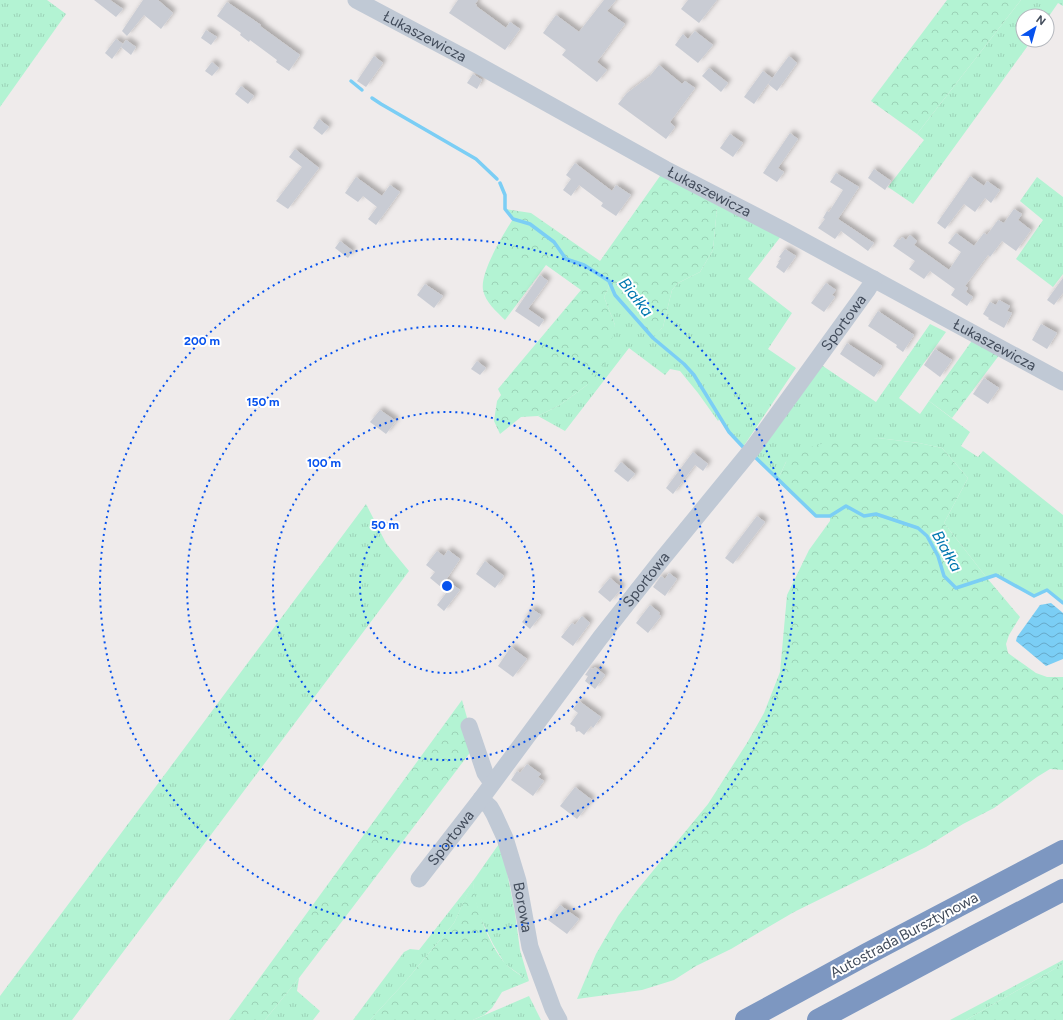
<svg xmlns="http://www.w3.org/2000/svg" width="1063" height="1020" font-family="Figtree,sans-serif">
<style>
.grass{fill:url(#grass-tufts)}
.forest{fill:url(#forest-crowns)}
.water{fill:url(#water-waves)}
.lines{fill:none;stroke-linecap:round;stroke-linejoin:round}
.stream{stroke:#7bcef5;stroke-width:3.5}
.building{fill:#c9ccd4;filter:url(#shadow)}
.minor{stroke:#c0c9d5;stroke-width:17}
.highway{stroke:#7d97c1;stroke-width:22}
.ring{fill:none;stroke:#0652ee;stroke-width:2;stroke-dasharray:2 4}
.labels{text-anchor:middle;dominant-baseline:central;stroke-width:4;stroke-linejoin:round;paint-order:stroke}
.street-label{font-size:15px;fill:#424c5b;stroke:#fff}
.water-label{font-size:16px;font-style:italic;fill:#0078b0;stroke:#fff}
.centre{fill:#0652ee;stroke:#fff;stroke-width:2}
.ring-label{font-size:12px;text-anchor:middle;font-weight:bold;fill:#0652ee;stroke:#fff;stroke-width:4;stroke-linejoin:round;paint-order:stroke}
</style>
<defs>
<pattern id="grass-tufts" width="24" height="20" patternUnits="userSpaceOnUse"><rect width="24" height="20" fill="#b3f3d3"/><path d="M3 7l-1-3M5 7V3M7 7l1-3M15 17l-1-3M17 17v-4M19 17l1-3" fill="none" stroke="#9bd2b7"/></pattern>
<pattern id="forest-crowns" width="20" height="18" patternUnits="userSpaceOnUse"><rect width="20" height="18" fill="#b3f3d3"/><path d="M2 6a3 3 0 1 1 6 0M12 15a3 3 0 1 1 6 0" fill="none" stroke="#9bd2b7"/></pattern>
<pattern id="water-waves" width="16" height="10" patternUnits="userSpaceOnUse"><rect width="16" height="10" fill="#7bcef5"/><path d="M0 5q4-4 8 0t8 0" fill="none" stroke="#66a9c9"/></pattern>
<filter id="shadow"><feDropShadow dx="3.5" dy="-3.5" stdDeviation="2" flood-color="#0004"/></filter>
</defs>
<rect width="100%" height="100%" fill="#efebeb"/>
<g class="grass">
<polygon points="0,0 47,0 66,14 0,107"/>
<polygon points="1021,0 1063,0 1063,6 1058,3 1047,19 1047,16 1023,16 1023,40 1032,40 913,204 888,187 924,140 917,134"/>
<polygon points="1037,177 1063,197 1063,274 1053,287 1016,259 1043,220 1020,201"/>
<polygon points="718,197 785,231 748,279 792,313 768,349 796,368 743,447 729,432 720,418 718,421 698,393 680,371 670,369 665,375 629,348 565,431 538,416 560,405 587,385 615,325 604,297 608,289 609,281 653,337 663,327 672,290 678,283 700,272 713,250"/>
<polygon points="930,324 946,332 899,398 920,414 929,401 970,432 961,446 978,457 983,451 1063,515 1063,603 1047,590 1034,596 996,575 987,578 944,523 968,478 942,448 919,443 878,438 786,462 778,479 755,457 820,364 876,402"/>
<polygon points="366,504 386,543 409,571 72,1020 0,1020 0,996"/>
<polygon points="501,841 515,913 520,950 529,981 505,964 493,944 480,917 474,895 473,882 454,923 405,982 370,1020 353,1020 404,952 410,949 419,950 473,881"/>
<polygon points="1063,960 1063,964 966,1020 950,1020"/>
<polygon points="299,978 297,991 320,1011 313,1020 265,1020"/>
<polygon points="529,996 541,1020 473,1020"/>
</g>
<g class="forest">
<polygon points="947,0 1021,0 917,134 871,101"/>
<path d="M665 169 718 197 713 250 700 272 678 283 672 290 663 327 653 338 615 295 609 282 608 289 604 297 615 325 607 361 587 385 560 405 538 416 521 417 500 434 494 421 497 401 501 395 498 389 581 290 546 265 505 320C496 311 486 303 483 290 480 272 503 235 513 219L505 209 531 213 600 261Z"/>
<polygon points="976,335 1003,350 952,418 929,401"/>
<polygon points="878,438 919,443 942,448 968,478 944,523 987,578 1020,617 1009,635 1006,644 1008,653 1036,673 1047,677 1063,677 1063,770 1050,769 1037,777 994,808 963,824 926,847 794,912 731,949 696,966 674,980 642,990 577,999 596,954 618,916 638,889 708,804 747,743 764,713 780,672 787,595 809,550 830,521 830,517 816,516 778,479 786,462 796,451 825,443"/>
<polygon points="462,700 475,746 299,978 265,1020 229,1020"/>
<path d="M473 881C475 906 488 944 505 963 511 970 522 976 529 981L502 992 492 1008 484 1015 473 1020H370L405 982 454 923Z"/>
<polygon points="1063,964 1063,1020 966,1020"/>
</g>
<polygon class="water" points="1051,603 1063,613 1063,659 1046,666 1016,641 1017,637 1040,605"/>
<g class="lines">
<g class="stream">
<polyline points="351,81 362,90"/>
<polyline points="372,98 381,104 476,159 497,179"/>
<polyline points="500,183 505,195 505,209 513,219 530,224 554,242 566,259 584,265 609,281 615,295 653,338 684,364 694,375 729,432 743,447"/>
<polyline points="755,457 816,516 830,516 846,506 864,516 876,514 918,528 927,536 938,556 944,576 956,588 996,575 1034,596 1047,590 1063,603"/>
</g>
</g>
<g class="building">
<polygon points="94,0 110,0 123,9 116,17"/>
<polygon points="143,0 158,0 173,13 161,29 144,15 127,36 122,31"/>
<polygon points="458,0 478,0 475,4 477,5 476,6 506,28 510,22 520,29 505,50 449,13"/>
<polygon points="604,0 616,0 607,11 625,24 597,62 607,70 597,82 562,55 566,50 543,33 556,15 579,32"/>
<polygon points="688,0 717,0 699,23 681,9"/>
<polygon points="227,2 261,25 260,26 300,55 289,71 276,62 277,60 250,40 249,42 240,35 241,33 217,16"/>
<polygon points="206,30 217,37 211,45 201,38"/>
<polygon points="695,31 713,45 698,63 675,45 683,34 688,39"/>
<polygon points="116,39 123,44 112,59 105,53"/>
<polygon points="126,40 136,47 131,55 121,47"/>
<polygon points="374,56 383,63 366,87 357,81"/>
<polygon points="789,56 797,63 777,91 768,84"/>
<polygon points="212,62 219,68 212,76 205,71"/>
<polygon points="659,65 682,84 685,81 695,88 670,122 675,127 666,139 618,104 627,93 650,76"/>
<polygon points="709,68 728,83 721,92 702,76"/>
<polygon points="763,71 772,78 754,104 744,97"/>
<polygon points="473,74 482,80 477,89 467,83"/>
<polygon points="241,86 254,96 248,104 235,94"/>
<polygon points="319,119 329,127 322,135 313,128"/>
<polygon points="790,133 798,139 778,168 784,172 777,182 763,173"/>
<polygon points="730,134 743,143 733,157 720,148"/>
<polygon points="295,149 319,168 288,209 276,201 302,167 289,157"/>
<polygon points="575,163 612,191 616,185 631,195 616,216 601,206 603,203 579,185 571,196 563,190 571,179 566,175"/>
<polygon points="874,169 891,181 885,190 868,178"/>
<polygon points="836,173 859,187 838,219 874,243 868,251 841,231 835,239 818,228 825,219 823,218 827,211 829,212 843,190 830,182"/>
<polygon points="970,176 984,186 987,181 1000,190 991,203 985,198 975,212 964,204 945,229 937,223"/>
<polygon points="356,177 382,196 390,185 400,192 376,225 368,219 377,207 363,196 358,202 345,193"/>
<polygon points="1014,209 1022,214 1018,220 1031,230 1016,251 1002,241 990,257 988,255 965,286 968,288 966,292 973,297 967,306 951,295 955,289 930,271 924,279 909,269 915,261 893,246 898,239 900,240 902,237 906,240 910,235 917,241 914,245 949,270 961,252 948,243 956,233 974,246 984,233 987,235 998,220 1004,223"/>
<polygon points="340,241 353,251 348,258 335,248"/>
<polygon points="785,249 796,256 784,273 776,267 779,262 778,262 781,258 779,257"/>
<polygon points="540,275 548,281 528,309 544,320 539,327 515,311"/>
<polygon points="1063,278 1063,293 1054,305 1047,300"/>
<polygon points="826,283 836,290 832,295 835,297 824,312 811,303"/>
<polygon points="425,284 443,296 434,308 417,295"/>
<polygon points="999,300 1010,306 1007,311 1012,313 1004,328 988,319 989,318 983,314 990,302 996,305"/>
<polygon points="878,311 914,335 903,352 896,347 897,345 868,326"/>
<polygon points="1041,324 1057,333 1047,349 1032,340"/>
<polygon points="847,343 882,366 874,377 840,354"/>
<polygon points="935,349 952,360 940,377 924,365"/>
<polygon points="477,361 486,368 480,375 471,369"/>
<polygon points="984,378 999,388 988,404 973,394"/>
<polygon points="380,410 396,421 386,434 370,422"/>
<polygon points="693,452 708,464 703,471 695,465 673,494 666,488"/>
<polygon points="621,462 635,474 628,482 614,471"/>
<polygon points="757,516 765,522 733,564 725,558"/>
<polygon points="448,550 460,559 446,580 460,590 444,611 437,605 447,592 430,578 435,572 426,565 437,551 444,556"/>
<polygon points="485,561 504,576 495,588 476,574"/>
<polygon points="669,573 677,579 665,596 653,587 661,576 665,579"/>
<polygon points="610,578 622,588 610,602 598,592"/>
<polygon points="650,605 660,613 658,614 661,616 648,633 636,623"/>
<polygon points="532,609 541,615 530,629 522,622"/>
<polygon points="582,616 590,623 573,646 561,637 572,623 575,625"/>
<polygon points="511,647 527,659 513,677 498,666"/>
<polygon points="595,667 605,675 595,689 585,681 588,676 585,675 590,668 593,669"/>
<polygon points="579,701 601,717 593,728 591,726 584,735 579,731 576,732 575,727 570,724 578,713 573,709"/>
<polygon points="527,764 541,774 538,777 544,781 533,796 511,780 517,771 520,773"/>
<polygon points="575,787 592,800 577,819 560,806"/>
<polygon points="560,905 579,919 567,934 548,920"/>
</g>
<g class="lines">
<g class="minor">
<path id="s1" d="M356 0 471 61 665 169 785 231 1063 382"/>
<polyline points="469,726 485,773 492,783"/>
<path id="s2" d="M481 799 490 807 494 814 505 838 518 881 530 947 553 1009 559 1020"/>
<path id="s3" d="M419 879 481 799 600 638 663 558 753 448 868 289 874 279"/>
</g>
<g class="highway">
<polyline points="746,1020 867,954 1063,851"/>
<polyline points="818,1020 973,937 1063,890"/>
</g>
</g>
<g class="ring">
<circle cx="447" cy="586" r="87"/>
<circle cx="447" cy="586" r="174"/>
<circle cx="447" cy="586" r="260"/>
<circle cx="447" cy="586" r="347"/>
</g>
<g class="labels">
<g class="street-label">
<text stroke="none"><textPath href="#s1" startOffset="78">Łukaszewicza</textPath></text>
<text stroke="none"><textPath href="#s1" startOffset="402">Łukaszewicza</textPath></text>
<text stroke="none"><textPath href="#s3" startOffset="700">Sportowa</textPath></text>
<text stroke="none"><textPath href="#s1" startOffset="726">Łukaszewicza</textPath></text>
<text stroke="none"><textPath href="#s3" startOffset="376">Sportowa</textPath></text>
<text stroke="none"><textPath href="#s3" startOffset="52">Sportowa</textPath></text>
<text stroke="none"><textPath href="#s2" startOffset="118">Borowa</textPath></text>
<text transform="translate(904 935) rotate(-28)">Autostrada Bursztynowa</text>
</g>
<g class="water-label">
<text transform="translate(636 297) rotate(52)">Białka</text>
<text transform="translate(947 551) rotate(61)">Białka</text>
</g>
</g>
<circle cx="447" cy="586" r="6" class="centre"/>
<g class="ring-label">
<text x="202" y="345">200 m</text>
<text x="263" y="406">150 m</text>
<text x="324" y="467">100 m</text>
<text x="385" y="529">50 m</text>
</g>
<g transform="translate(1035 28) rotate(37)"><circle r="19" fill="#ffffff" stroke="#b3b7bd"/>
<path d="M0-3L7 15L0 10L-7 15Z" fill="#0652ee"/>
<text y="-6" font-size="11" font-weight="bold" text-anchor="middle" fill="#424c5b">N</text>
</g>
</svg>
